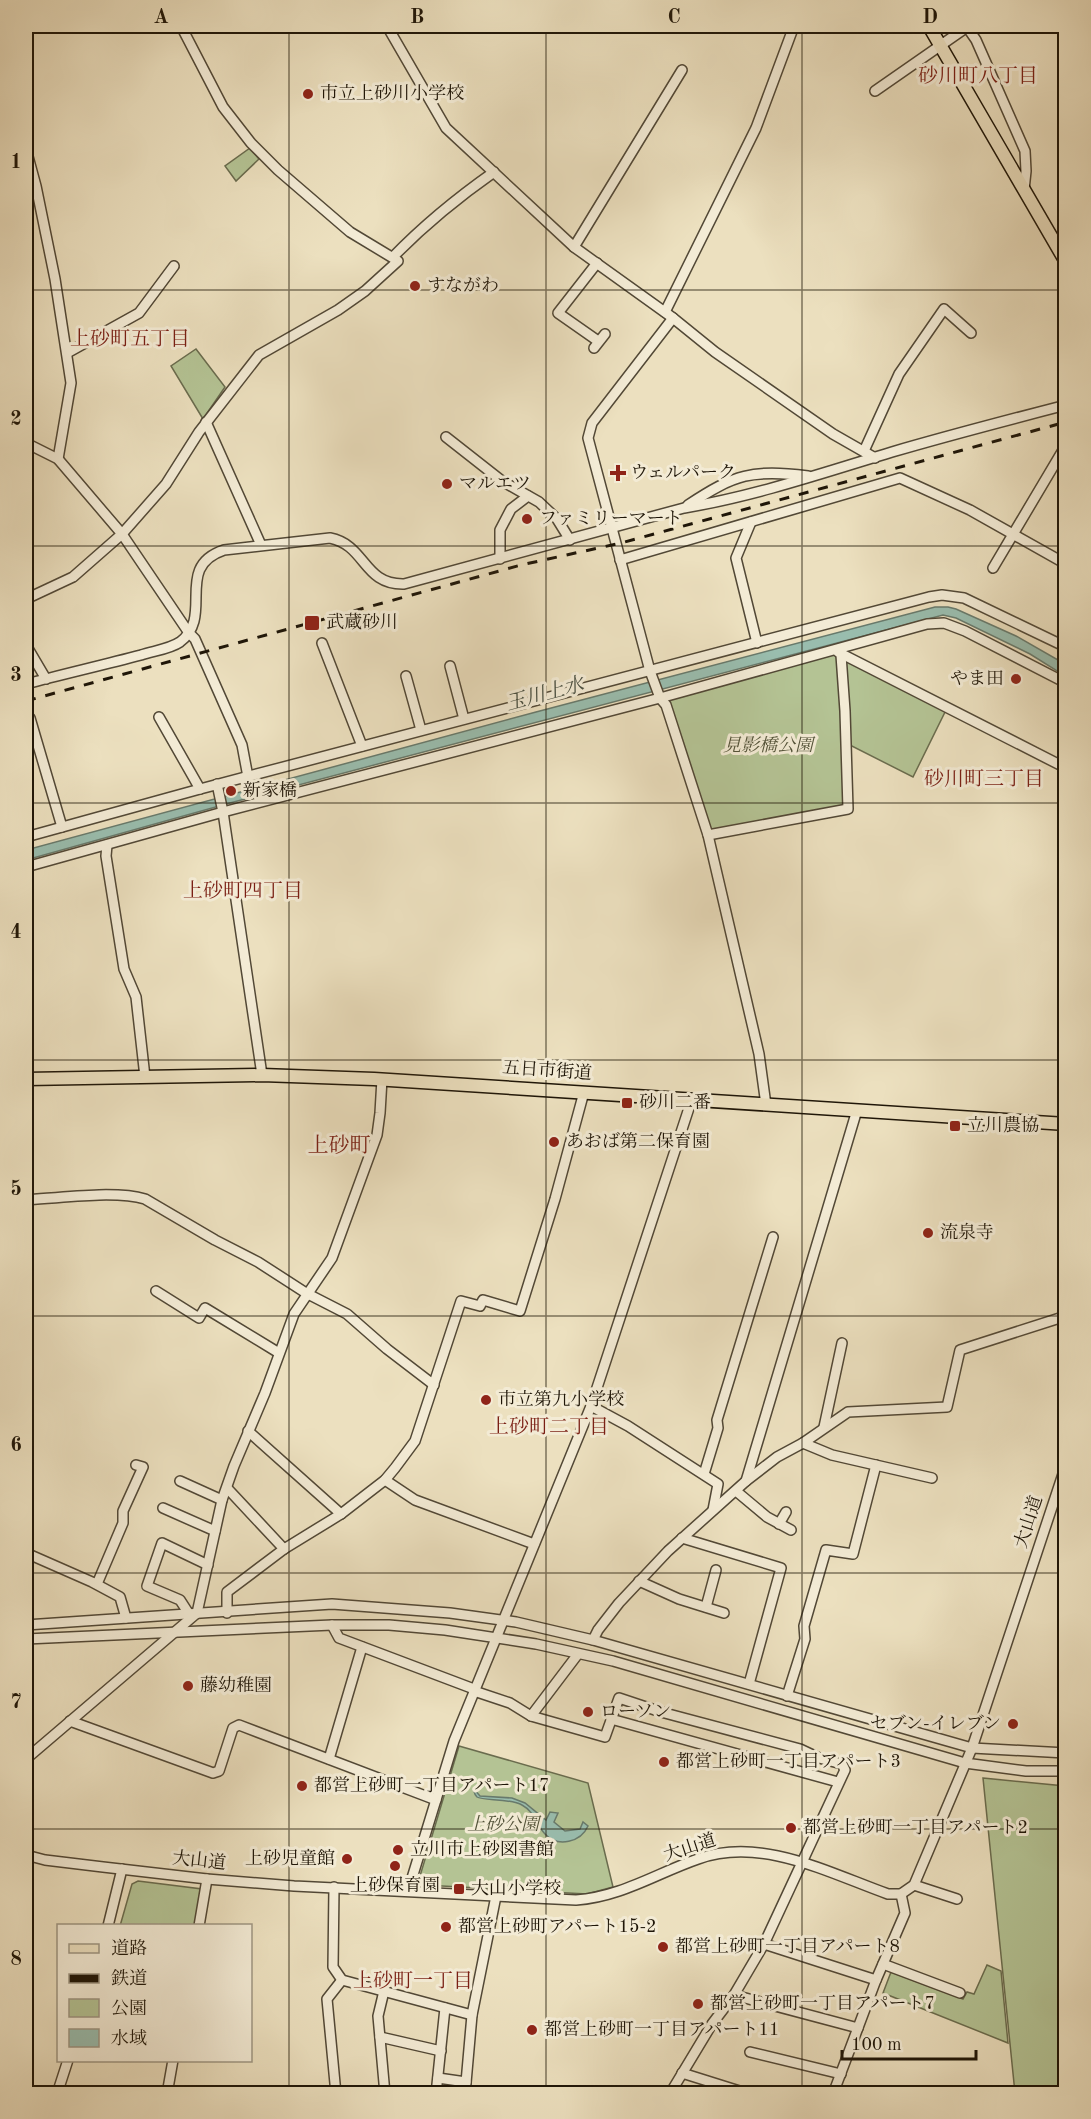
<svg xmlns="http://www.w3.org/2000/svg" width="1091" height="2119" font-family="'Old Standard TT','Noto Serif JP',serif">
<style>
.green{fill:#b4c394;stroke:#6a6c4e;stroke-width:1.5}
.water{fill:#99bdae;stroke:#687a6c;stroke-width:1.5}
.lines{fill:none;stroke-linecap:round;stroke-linejoin:round}
.minor-casing{stroke:#524836;stroke-width:12}
.major-casing{stroke:#1f1608;stroke-width:15}
.minor{stroke:#f3ebd5;stroke-width:9}
.major{stroke:#ece0bf;stroke-width:12}
.rail{stroke:#1f1608;stroke-width:3;stroke-dasharray:10 10;stroke-linecap:butt}
.grid{fill:none;stroke:#1f1608;stroke-width:1.5;stroke-opacity:0.55}
.poi-dot{fill:#8f2418;stroke:#f3ebd5;stroke-width:2}
.labels{text-anchor:middle;dominant-baseline:central;stroke-width:6;stroke-linejoin:round;paint-order:stroke}
.poi-label{font-size:18px;fill:#1f1608;stroke:#f3ebd5;text-anchor:start}
.park-label{font-size:18px;font-style:italic;fill:#535339;stroke:#f3ebd5}
.street-label{font-size:18px;fill:#1f1608;stroke:#f3ebd5}
.neighbourhood-label{font-size:20px;fill:#7a1f14;stroke:#f3ebd5}
.water-label{font-size:20px;font-style:italic;fill:#4a5042;stroke:#f3ebd5}
.quarter-label{font-size:21px;fill:#7a1f14;stroke:#f3ebd5}
.neatline{fill:none;stroke:#1f1608;stroke-width:2}
.grid-label{font-size:20px;text-anchor:middle;font-weight:bold;fill:#1f1608}
</style>
<rect width="100%" height="100%" fill="#ece0bf"/>
<filter id="stains"><feTurbulence type="fractalNoise" baseFrequency=".00333" numOctaves="4"/><feColorMatrix values="0 0 0 0 .2 0 0 0 0 .09 0 0 0 0 .02 0 0 0 .5 -.17"/></filter>
<radialGradient id="worn" r=".72"><stop offset=".6" stop-color="#630" stop-opacity="0"/><stop offset="1" stop-color="#630" stop-opacity=".3"/></radialGradient>
<g class="green">
<polygon points="250,148 259,159 236,181 225,166"/>
<polygon points="196,349 225,387 203,419 171,366"/>
<polygon points="834,652 946,710 913,777 844,742 844,807 711,833 662,695"/>
<polygon points="459,1746 588,1783 613,1887 587,1894 424,1885 420,1876"/>
<polygon points="983,1778 1065,1786 1065,2093 1015,2093"/>
<polygon points="138,1881 202,1889 195,1925 120,1926 132,1884"/>
<polygon points="987,1965 1001,1971 1008,2043 883,1993 891,1972 963,1999 967,1992 974,1994"/>
</g>
<g class="water">
<polygon points="935,607 948,607 956,609 1016,636 1065,664 1065,676 1030,654 956,618 943,615 230,803 26,860 26,850 536,712"/>
<path d="M473 1788 480 1796 512 1798 525 1803 546 1820 550 1812 558 1813 554 1822 565 1831 580 1829 583 1822 588 1826C581 1842 558 1848 545 1834 536 1825 535 1812 522 1805 510 1798 483 1801 477 1797 474 1794 474 1791 473 1788Z"/>
</g>
<g class="lines">
<defs>
<g id="minor">
<polyline points="387,26 446,128 574,247 673,318 715,352 833,434 875,458"/>
<polyline points="875,91 967,27 976,40 1025,151 1026,171 1024,190"/>
<polyline points="26,149 36,186 55,279 71,383 58,459"/>
<polyline points="574,247 682,70"/>
<path d="M393 257C424 225 457 198 494 172"/>
<polyline points="597,263 558,313 598,341"/>
<polyline points="665,312 756,128 794,26"/>
<polyline points="673,318 592,423 588,438 650,671 660,698 666,705 708,835 759,1054 766,1105"/>
<polyline points="594,348 605,334"/>
<polyline points="67,353 139,313 174,266"/>
<polyline points="206,422 261,545"/>
<polyline points="446,437 502,481 539,502 557,519 570,540"/>
<polyline points="26,443 58,459 122,534 189,633 195,639 242,745 248,777"/>
<polyline points="864,451 899,374 944,309 971,333"/>
<path d="M688 505C735 474 752 469 808 476"/>
<polyline points="751,522 736,558 757,643"/>
<polyline points="500,559 500,530 511,509 528,496"/>
<polyline points="620,560 900,478 970,510 1066,564"/>
<polyline points="993,568 1066,445"/>
<polyline points="26,599 73,577 122,534 166,484 199,432 259,355 338,310 365,291 398,261 350,232 278,170 251,143 223,107 181,26"/>
<polyline points="322,643 362,746"/>
<polyline points="26,645 46,679"/>
<polyline points="838,652 1066,768"/>
<polyline points="450,666 464,719"/>
<polyline points="406,676 421,730"/>
<path d="M26 684C64 674 103 665 141 655 153 651 170 649 180 642 215 616 173 567 224 550L330 538C366 545 363 585 404 584L684 508C755 496 823 473 892 452 950 435 1008 420 1066 405"/>
<polyline points="159,717 200,789"/>
<polyline points="30,718 62,827"/>
<polyline points="217,784 223,812 262,1075"/>
<polyline points="708,835 848,809 845,711 841,655"/>
<polyline points="26,837 200,789 929,597 942,595 964,598 1066,647"/>
<polyline points="107,845 106,856 124,969 136,997 145,1077"/>
<polyline points="26,867 223,812 660,698 927,624 944,623 965,631 1066,683"/>
<path d="M26 1200C57 1198 115 1190 145 1199L215 1240 258 1262 306 1293 347 1314 387 1349 434 1385"/>
<polyline points="156,1291 199,1318 205,1308 279,1353"/>
<polyline points="591,1406 628,1426 718,1484 713,1510"/>
<polyline points="824,1427 842,1343"/>
<polyline points="248,1431 341,1514"/>
<polyline points="803,1443 832,1455 932,1478"/>
<polyline points="704,1474 718,1428 717,1420 773,1237"/>
<polyline points="385,1480 415,1500 534,1544"/>
<polyline points="180,1481 222,1500"/>
<polyline points="746,1481 857,1110"/>
<polyline points="227,1488 284,1549"/>
<polyline points="736,1491 767,1517 791,1530"/>
<polyline points="163,1508 215,1531"/>
<polyline points="779,1524 786,1512"/>
<polyline points="682,1538 781,1568 749,1684"/>
<polyline points="26,1553 92,1582 120,1597 126,1618"/>
<polyline points="639,1581 679,1599 724,1613"/>
<polyline points="97,1584 123,1523 123,1511 143,1467 136,1465"/>
<polyline points="706,1607 716,1570"/>
<polyline points="227,1613 227,1592 284,1549 341,1514 385,1480 395,1468 415,1441 461,1301 480,1306 483,1300 520,1311 555,1199 584,1092"/>
<polyline points="189,1614 180,1600 147,1586 162,1543 208,1565"/>
<polyline points="26,1625 332,1604 450,1613 516,1622 593,1640 972,1748 1066,1753"/>
<polyline points="332,1625 339,1638 474,1689"/>
<polyline points="26,1639 332,1625 389,1625 445,1630 536,1644 613,1661 965,1763 1026,1771 1066,1771"/>
<polyline points="593,1640 598,1630 619,1603 668,1551 746,1481 777,1457 803,1443 848,1412 947,1407 960,1350 1066,1316"/>
<polyline points="474,1691 510,1703 531,1716 605,1737 619,1698 661,1712 800,1749 819,1758 842,1764 845,1770 764,1944 734,1995 712,2024 671,2092 653,2094"/>
<polyline points="787,1696 805,1639 804,1626 826,1550 853,1554 876,1465"/>
<polyline points="531,1716 578,1654"/>
<polyline points="611,1719 838,1782"/>
<polyline points="70,1721 213,1773 219,1771 233,1728 239,1725 436,1800"/>
<polyline points="26,1759 197,1613 222,1500 234,1466 265,1393 294,1314 332,1258 377,1135 380,1113 382,1079"/>
<polyline points="329,1759 362,1647"/>
<path d="M26 1855 45 1860 103 1867 207 1879 294 1886 576 1900C621 1897 657 1873 698 1859 761 1836 829 1873 888 1894H901L914 1885 972 1748 1066 1465"/>
<polyline points="914,1885 957,1899"/>
<polyline points="334,1887 333,1967 342,1980 472,2015"/>
<polyline points="408,1891 454,1741 591,1406 689,1108 690,1099"/>
<polyline points="108,1926 122,1869"/>
<polyline points="199,1926 207,1879"/>
<polyline points="764,1944 876,1980"/>
<polyline points="883,1964 960,1993"/>
<polyline points="384,1991 378,2016 385,2094"/>
<polyline points="734,1995 858,2028"/>
<polyline points="380,2037 441,2051"/>
<polyline points="750,2052 841,2074"/>
<polyline points="682,2073 749,2094"/>
<polyline points="438,2078 466,2082"/>
<polyline points="57,2094 68,2060"/>
<polyline points="167,2094 173,2060"/>
<polyline points="336,2094 327,1999 342,1980"/>
<polyline points="436,2094 445,2008"/>
<polyline points="465,2094 472,2015 496,1896"/>
<polyline points="833,2094 876,1980 905,1913 901,1894"/>
</g>
<g id="major">
<polyline points="929,26 1066,262"/>
<polyline points="26,1079 262,1075 374,1079 1066,1124"/>
</g>
</defs>
<use href="#minor" class="minor-casing"/>
<use href="#major" class="major-casing"/>
<use href="#minor" class="minor"/>
<use href="#major" class="major"/>
<polyline class="rail" points="26,701 521,565 621,543 1066,422"/>
</g>
<path class="grid" d="M289 26V2094M546 26V2094M802 26V2094M26 290H1066M26 546H1066M26 803H1066M26 1060H1066M26 1316H1066M26 1573H1066M26 1829H1066"/>
<g class="poi-dot">
<circle cx="308" cy="94" r="6"/>
<circle cx="415" cy="286" r="6"/>
<path d="M615 464h6v6h6v6h-6v6h-6v-6h-6v-6h6z"/>
<circle cx="447" cy="484" r="6"/>
<circle cx="527" cy="519" r="6"/>
<rect x="304" y="615" width="16" height="16" rx="3"/>
<circle cx="1016" cy="679" r="6"/>
<circle cx="231" cy="791" r="6"/>
<rect x="621" y="1097" width="12" height="12" rx="3"/>
<rect x="949" y="1120" width="12" height="12" rx="3"/>
<circle cx="554" cy="1142" r="6"/>
<circle cx="928" cy="1233" r="6"/>
<circle cx="486" cy="1400" r="6"/>
<circle cx="188" cy="1686" r="6"/>
<circle cx="588" cy="1712" r="6"/>
<circle cx="1013" cy="1724" r="6"/>
<circle cx="664" cy="1762" r="6"/>
<circle cx="302" cy="1786" r="6"/>
<circle cx="791" cy="1828" r="6"/>
<circle cx="398" cy="1850" r="6"/>
<circle cx="347" cy="1859" r="6"/>
<circle cx="395" cy="1866" r="6"/>
<rect x="453" y="1883" width="12" height="12" rx="3"/>
<circle cx="446" cy="1927" r="6"/>
<circle cx="663" cy="1947" r="6"/>
<circle cx="698" cy="2004" r="6"/>
<circle cx="532" cy="2030" r="6"/>
</g>
<g class="labels">
<g class="poi-label">
<text x="320" y="94">市立上砂川小学校</text>
<text x="427" y="286">すながわ</text>
<text x="630" y="473">ウェルパーク</text>
<text x="459" y="484">マルエツ</text>
<text x="539" y="519">ファミリーマート</text>
<text x="326" y="623">武蔵砂川</text>
<text x="1004" y="679" text-anchor="end">やま田</text>
<text x="243" y="791">新家橋</text>
<text x="639" y="1103">砂川二番</text>
<text x="967" y="1126">立川農協</text>
<text x="566" y="1142">あおば第二保育園</text>
<text x="940" y="1233">流泉寺</text>
<text x="498" y="1400">市立第九小学校</text>
<text x="200" y="1686">藤幼稚園</text>
<text x="600" y="1712">ローソン</text>
<text x="1001" y="1724" text-anchor="end">セブン-イレブン</text>
<text x="676" y="1762">都営上砂町一丁目アパート3</text>
<text x="314" y="1786">都営上砂町一丁目アパート17</text>
<text x="803" y="1828">都営上砂町一丁目アパート2</text>
<text x="410" y="1850">立川市上砂図書館</text>
<text x="335" y="1859" text-anchor="end">上砂児童館</text>
<text x="395" y="1886" text-anchor="middle">上砂保育園</text>
<text x="471" y="1889">大山小学校</text>
<text x="458" y="1927">都営上砂町アパート15-2</text>
<text x="675" y="1947">都営上砂町一丁目アパート8</text>
<text x="710" y="2004">都営上砂町一丁目アパート7</text>
<text x="544" y="2030">都営上砂町一丁目アパート11</text>
</g>
<g class="park-label">
<text x="768" y="746">見影橋公園</text>
<text x="503" y="1825">上砂公園</text>
</g>
<g class="street-label">
<text transform="translate(547 1071) rotate(4)">五日市街道</text>
<text transform="translate(1029 1522) rotate(-72)">大山道</text>
<text transform="translate(690 1848) rotate(-18)">大山道</text>
<text transform="translate(199 1861) rotate(6)">大山道</text>
</g>
<g class="neighbourhood-label">
<text x="978" y="77">砂川町八丁目</text>
<text x="130" y="340">上砂町五丁目</text>
<text x="984" y="780">砂川町三丁目</text>
<text x="243" y="892">上砂町四丁目</text>
<text x="549" y="1428">上砂町二丁目</text>
<text x="413" y="1982">上砂町一丁目</text>
</g>
<g class="water-label">
<text transform="translate(545 695) rotate(-15)">玉川上水</text>
</g>
<g class="quarter-label">
<text x="339" y="1146">上砂町</text>
</g>
</g>
<rect width="1091" height="2119" fill="none" stroke="#ece0bf" stroke-width="66"/>
<rect x="57" y="1924" width="195" height="138" fill="#f3ebd5" stroke="#9e9683" stroke-width="1.5"/>
<rect x="69" y="1944" width="30" height="9" fill="#ece0bf" stroke="#9e9683" stroke-width="1.5"/>
<text x="111" y="1954" font-size="18" fill="#1f1608">道路</text>
<rect x="69" y="1974" width="30" height="9" fill="#1f1608" stroke="#9e9683" stroke-width="1.5"/>
<text x="111" y="1984" font-size="18" fill="#1f1608">鉄道</text>
<rect x="69" y="1999" width="30" height="18" fill="#b4c394" stroke="#9e9683" stroke-width="1.5"/>
<text x="111" y="2014" font-size="18" fill="#1f1608">公園</text>
<rect x="69" y="2029" width="30" height="18" fill="#99bdae" stroke="#9e9683" stroke-width="1.5"/>
<text x="111" y="2044" font-size="18" fill="#1f1608">水域</text>
<path d="M842 2050v9h134v-9" fill="none" stroke="#1f1608" stroke-width="3"/>
<text x="851" y="2050" font-size="18" fill="#1f1608" stroke="#f3ebd5" stroke-width="4.5" paint-order="stroke">100 m</text>
<rect x="33" y="33" width="1025" height="2053" class="neatline"/>
<g class="grid-label">
<text x="161" y="23">A</text>
<text x="417" y="23">B</text>
<text x="674" y="23">C</text>
<text x="930" y="23">D</text>
<text x="16" y="168">1</text>
<text x="16" y="425">2</text>
<text x="16" y="681">3</text>
<text x="16" y="938">4</text>
<text x="16" y="1195">5</text>
<text x="16" y="1451">6</text>
<text x="16" y="1708">7</text>
<text x="16" y="1965">8</text>
</g>
<rect width="100%" height="100%" filter="url(#stains)"/>
<rect width="100%" height="100%" fill="url(#worn)"/>
</svg>
